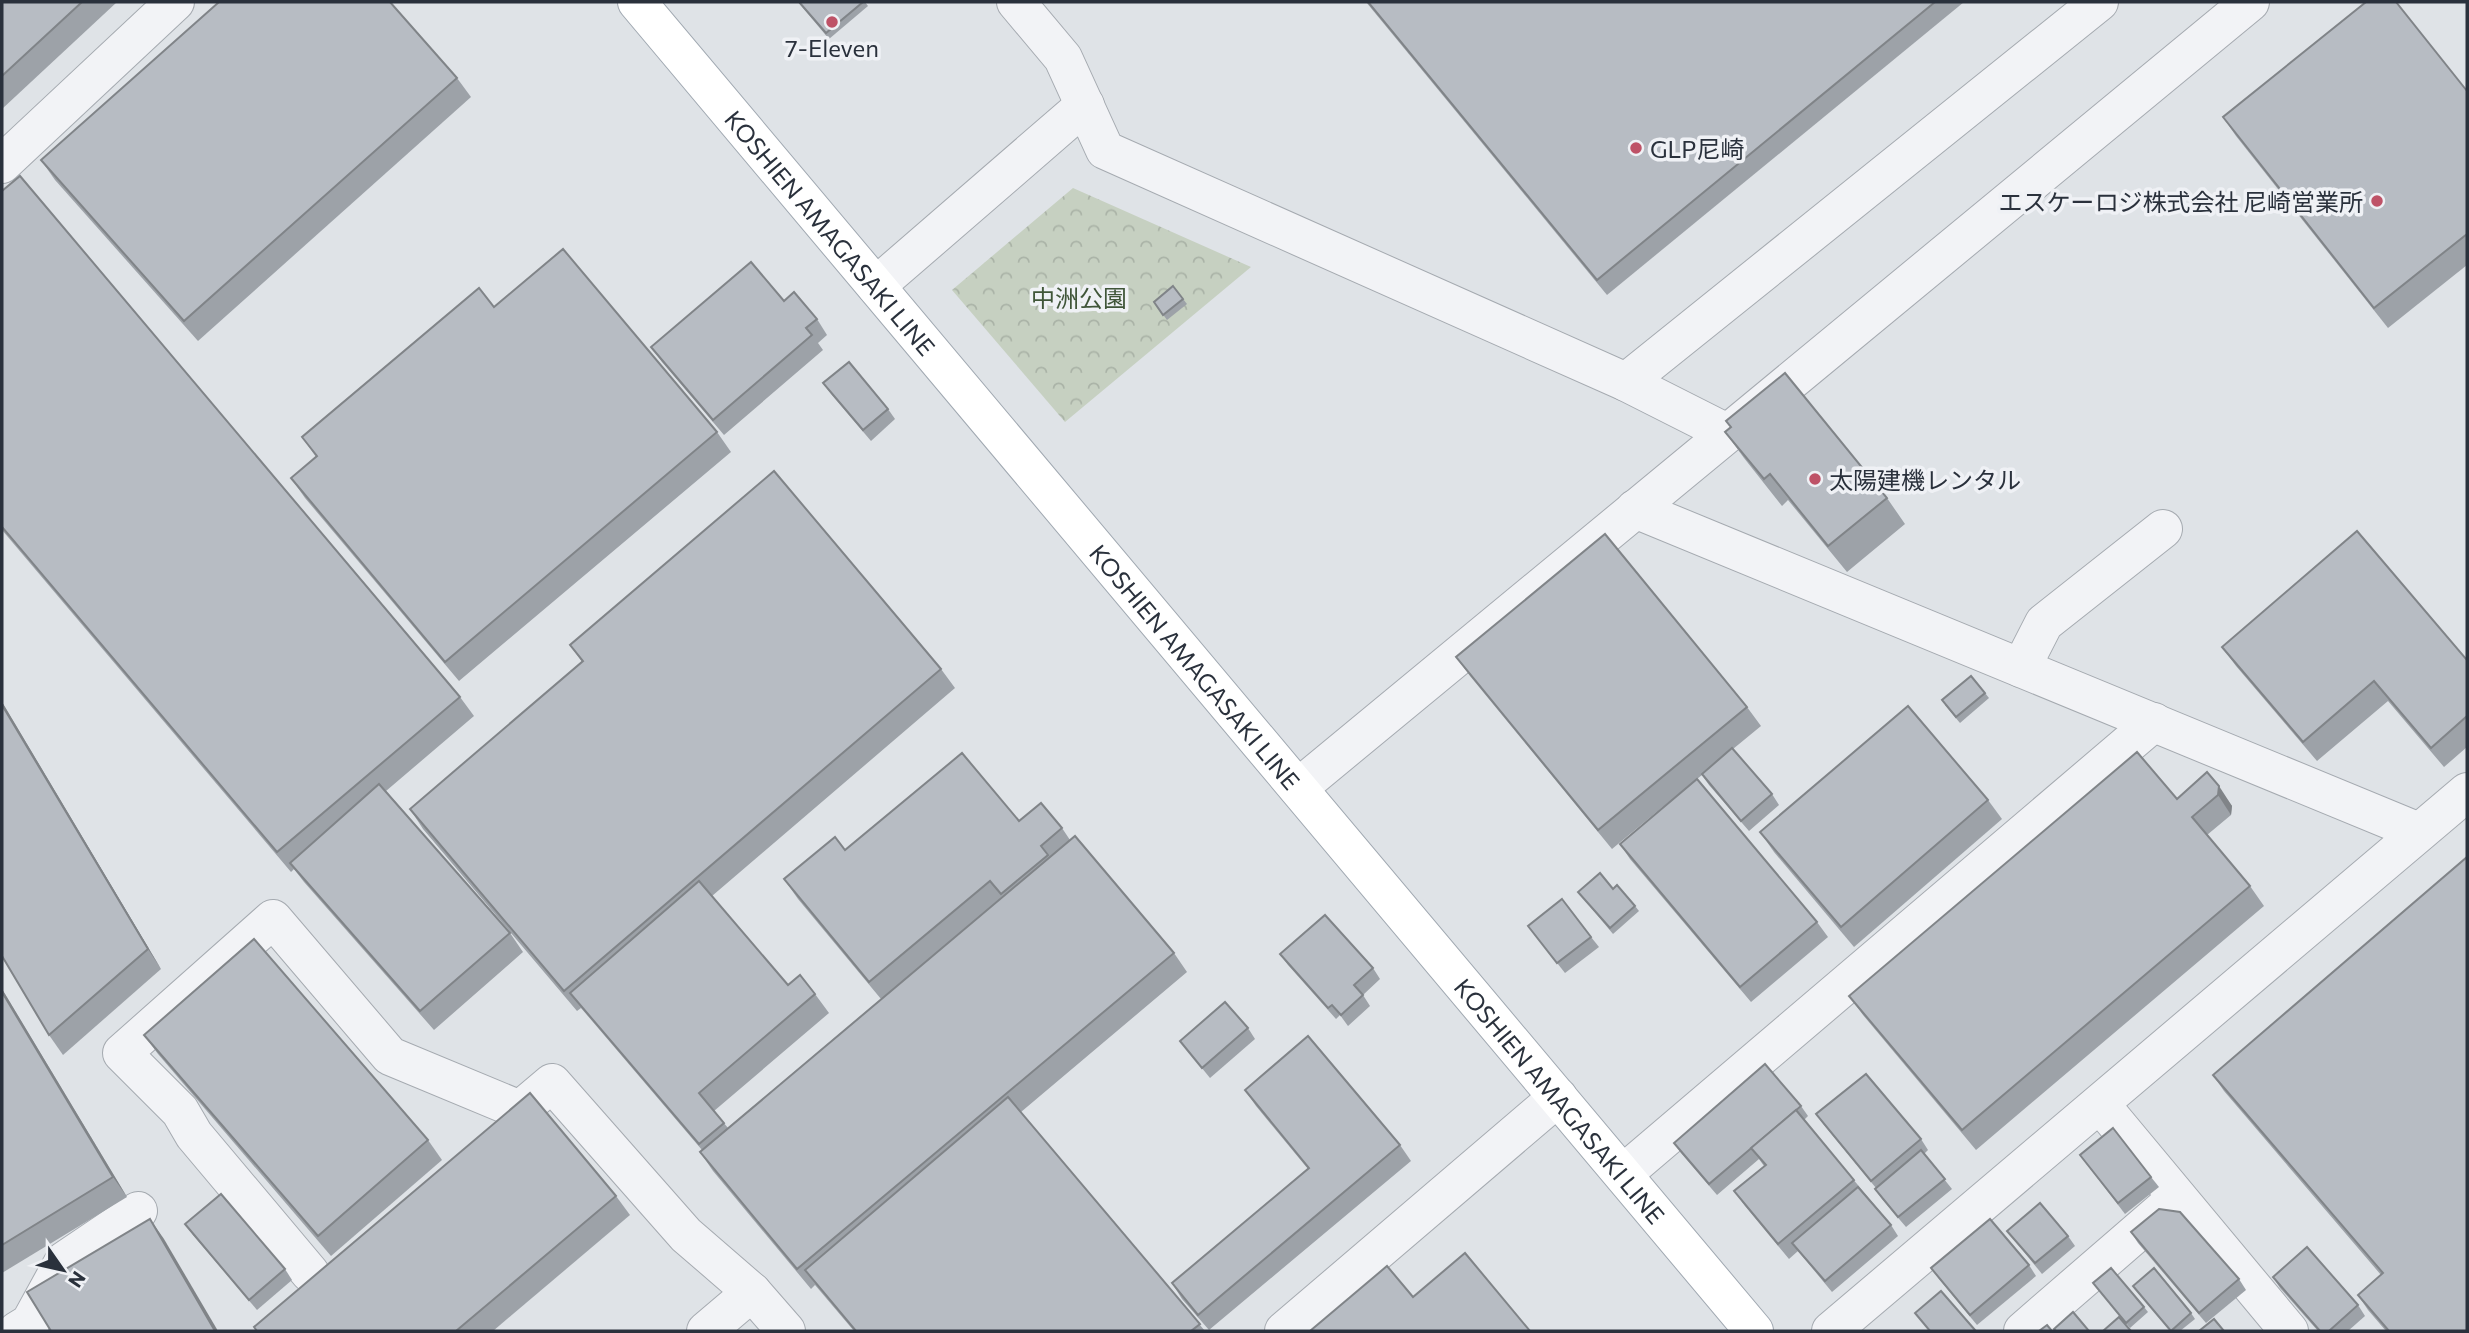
<svg xmlns="http://www.w3.org/2000/svg" width="2469" height="1333" font-family="Commissioner,'Noto Sans JP',sans-serif">
<style>
.park{fill:url(#park-crowns)}
.lines{fill:none;stroke-linecap:round;stroke-linejoin:round}
.minor-casing{stroke:#a5aab0;stroke-width:40}
.major-casing{stroke:#a0a8b1;stroke-width:40}
.minor{stroke:#f2f3f6;stroke-width:38}
.major{stroke:#fff;stroke-width:38}
.wall{fill:#9da2a8}
.shaded-wall{fill:#808488}
.building{fill:#b7bcc3;stroke:#808488;stroke-width:2}
.poi-dot{fill:#be5267;stroke:#eff1f5;stroke-width:2.5}
.labels{text-anchor:middle;dominant-baseline:central;stroke-width:7;stroke-linejoin:round;paint-order:stroke}
.poi-label{font-size:24px;fill:#2a313c;stroke:#eff1f5;text-anchor:start}
.street-label{font-size:24px;fill:#2a313c;stroke:#eff1f5}
.park-label{font-size:24px;fill:#405639;stroke:#eff1f5}
</style>
<defs>
<pattern id="park-crowns" width="20" height="18" patternUnits="userSpaceOnUse" patternTransform="scale(1.75)"><rect width="20" height="18" fill="#c6d0c1"/><path d="M2 6a3 3 0 1 1 6 0M12 15a3 3 0 1 1 6 0" fill="none" stroke="#aab3a7"/></pattern>
</defs>
<rect width="100%" height="100%" fill="#dfe3e7"/>
<polygon class="park" points="1073,188 1251,267 1065,422 952,290"/>
<g class="lines">
<defs>
<g id="minor">
<polyline points="1016,2 1063,58 1105,150 1626,382 2099,2"/>
<polyline points="2,164 175,2"/>
<polyline points="876,286 1085,105"/>
<polyline points="1626,382 1727,433"/>
<polyline points="1635,509 2419,832"/>
<polyline points="2021,668 2044,623 2163,529"/>
<polyline points="1298,788 2250,2"/>
<polyline points="2100,1104 2289,1331"/>
<polyline points="1623,1174 2154,722"/>
<polyline points="310,1273 194,1135 180,1111 122,1053 273,919 390,1056 520,1110 552,1083 686,1235 752,1292 786,1331"/>
<polyline points="17,1331 30,1323 64,1261 138,1211"/>
<polyline points="706,1331 752,1292"/>
<polyline points="1284,1331 1558,1097"/>
<polyline points="1831,1331 2467,792"/>
<polyline points="2023,1331 2172,1202"/>
</g>
<g id="major">
<path id="s1" d="M637 2 1754 1331"/>
</g>
</defs>
<use href="#minor" class="minor-casing"/>
<use href="#major" class="major-casing"/>
<use href="#minor" class="minor"/>
<use href="#major" class="major"/>
</g>
<g class="wall">
<polygon points="2,2 117,2 2,109"/>
<polygon points="798,2 865,2 868,6 829,39"/>
<polygon points="1366,2 1964,2 1607,295"/>
<polygon points="457,78 471,97 198,341 55,180 41,160"/>
<polygon points="2467,91 2467,265 2388,328 2236,136 2223,117"/>
<polygon points="2,191 460,697 474,716 386,791 510,933 523,952 434,1030 304,882 294,869 291,872 2,530"/>
<polygon points="1183,299 1187,304 1167,320 1154,302"/>
<polygon points="784,301 817,319 827,335 818,343 823,350 724,435 662,362 651,347"/>
<polygon points="494,307 717,432 731,452 459,681 305,498 291,478 316,457 302,437"/>
<polygon points="823,383 888,409 895,419 871,441 831,394"/>
<polygon points="1725,432 1887,498 1905,524 1847,572 1788,500 1782,506 1744,458"/>
<polygon points="570,645 941,669 955,688 712,896 788,985 815,994 829,1013 714,1111 728,1128 881,999 798,899 784,879 845,850 1019,821 1062,828 1070,840 1174,953 1187,972 1021,1112 1205,1331 854,1331 815,1285 811,1289 713,1171 700,1152 702,1150 581,1008 577,1011 423,829 410,809 582,662"/>
<polygon points="2222,647 2467,660 2467,747 2444,767 2388,701 2317,761 2236,666"/>
<polygon points="1456,657 1747,707 1761,726 1733,749 1772,794 1779,805 1749,831 1709,785 1702,775 1697,779 1817,922 1828,937 1751,1002 1630,859 1620,844 1671,800 1612,849 1470,676"/>
<polygon points="1985,693 1989,698 1960,723 1945,705"/>
<polygon points="2,702 161,969 63,1055 49,1035 2,956"/>
<polygon points="2207,772 2232,806 2231,815 2207,835 2250,886 2264,906 1976,1150 1863,1015 1849,996 2177,799"/>
<polygon points="1988,800 2002,819 1854,947 1774,852 1760,832"/>
<polygon points="1613,889 1635,906 1639,911 1613,934 1578,892"/>
<polygon points="1528,926 1591,937 1599,947 1565,973"/>
<polygon points="1280,954 1373,968 1380,979 1363,995 1370,1006 1348,1026 1340,1015 1336,1019 1288,965"/>
<polygon points="2,989 127,1197 2,1273"/>
<polygon points="1248,1028 1255,1039 1210,1078 1180,1041"/>
<polygon points="144,1035 428,1140 442,1160 331,1256 158,1054"/>
<polygon points="2213,1075 2467,1331 2386,1331 2368,1310 2358,1295 2381,1275 2224,1091"/>
<polygon points="1245,1090 1400,1145 1411,1161 1209,1330 1182,1299 1172,1283 1308,1169 1256,1106"/>
<polygon points="1801,1106 1808,1116 1804,1120 1891,1225 1898,1236 1832,1292 1798,1251 1789,1259 1745,1206 1734,1191 1764,1166 1759,1159 1717,1195 1681,1153 1674,1143"/>
<polygon points="1816,1114 1921,1139 1928,1150 1924,1154 1952,1189 1906,1227 1882,1199 1875,1189 1876,1188 1824,1125"/>
<polygon points="2080,1155 2151,1177 2159,1187 2125,1214"/>
<polygon points="616,1196 630,1215 493,1331 256,1331"/>
<polygon points="185,1224 285,1269 292,1280 257,1310 193,1235"/>
<polygon points="2007,1231 2068,1236 2075,1246 2042,1274"/>
<polygon points="2131,1232 2239,1279 2246,1290 2206,1323 2138,1243"/>
<polygon points="2029,1265 2036,1276 1977,1325 1939,1279 1931,1268"/>
<polygon points="2273,1277 2358,1305 2365,1316 2348,1331 2318,1331 2280,1288"/>
<polygon points="2093,1283 2144,1307 2148,1312 2130,1328"/>
<polygon points="2133,1286 2191,1313 2195,1319 2180,1331 2171,1331"/>
</g>
<g class="shaded-wall">
<polygon points="2,702 161,969 148,949 2,705"/>
<polygon points="2219,786 2232,806 2231,815 2218,795"/>
<polygon points="2,989 127,1197 113,1177 2,992"/>
<polygon points="150,1219 164,1239 218,1331 215,1331"/>
</g>
<g class="building">
<polygon points="2,2 82,2 2,76"/>
<polygon points="219,2 390,2 457,78 184,321 41,160"/>
<polygon points="799,2 863,2 826,33"/>
<polygon points="1368,2 1935,2 1597,280"/>
<polygon points="2366,2 2396,2 2467,91 2467,234 2374,308 2223,117"/>
<polygon points="20,176 460,697 277,852 2,527 2,191"/>
<polygon points="563,249 717,432 445,662 291,478 317,456 302,437 479,288 494,307"/>
<polygon points="751,262 784,301 794,292 817,319 806,328 812,335 713,420 651,347"/>
<polygon points="1173,286 1183,299 1163,315 1154,302"/>
<polygon points="849,362 888,409 863,430 823,383"/>
<polygon points="1785,373 1887,498 1828,546 1770,474 1764,479 1725,432 1731,427 1726,421"/>
<polygon points="774,471 941,669 564,991 410,809 583,661 570,645"/>
<polygon points="2357,531 2467,660 2467,716 2431,748 2374,681 2303,742 2222,647"/>
<polygon points="1605,534 1747,707 1598,830 1456,657"/>
<polygon points="1971,676 1985,693 1956,717 1942,700"/>
<polygon points="2,705 148,949 49,1035 2,956"/>
<polygon points="1908,706 1988,800 1841,927 1760,832"/>
<polygon points="1732,748 1772,794 1741,821 1702,774"/>
<polygon points="2137,752 2177,799 2207,772 2219,786 2218,795 2192,817 2250,886 1962,1130 1849,996"/>
<polygon points="962,753 1019,821 1041,803 1062,828 1041,846 1048,855 1001,894 990,881 869,982 784,879 835,837 845,850"/>
<polygon points="1697,779 1817,922 1740,987 1620,844"/>
<polygon points="379,784 510,933 420,1011 290,863"/>
<polygon points="1075,836 1174,953 797,1269 700,1152"/>
<polygon points="2467,857 2467,1331 2389,1331 2358,1295 2383,1273 2213,1075"/>
<polygon points="1600,873 1613,889 1617,885 1635,906 1610,928 1578,892"/>
<polygon points="699,881 788,985 800,975 815,994 699,1093 724,1123 699,1144 570,993"/>
<polygon points="1562,899 1591,937 1557,963 1528,926"/>
<polygon points="1325,915 1373,968 1354,985 1363,995 1341,1015 1332,1005 1328,1008 1280,954"/>
<polygon points="254,939 428,1140 318,1236 144,1035"/>
<polygon points="2,992 113,1177 2,1245"/>
<polygon points="1225,1002 1248,1028 1202,1068 1180,1041"/>
<polygon points="1308,1036 1400,1145 1198,1315 1172,1283 1309,1168 1245,1090"/>
<polygon points="1765,1064 1801,1106 1709,1184 1674,1143"/>
<polygon points="1866,1074 1921,1139 1871,1181 1816,1114"/>
<polygon points="530,1093 616,1196 456,1331 257,1331 254,1327"/>
<polygon points="1008,1097 1200,1324 1191,1331 856,1331 805,1270"/>
<polygon points="1796,1110 1854,1180 1778,1244 1734,1191 1766,1165 1751,1148"/>
<polygon points="2113,1128 2151,1177 2118,1203 2080,1155"/>
<polygon points="1921,1150 1945,1179 1898,1217 1875,1189"/>
<polygon points="1858,1187 1891,1225 1825,1281 1792,1243"/>
<polygon points="221,1194 285,1269 249,1300 185,1224"/>
<polygon points="2040,1203 2068,1236 2035,1263 2007,1231"/>
<polygon points="2159,1209 2180,1212 2239,1279 2199,1313 2131,1232"/>
<polygon points="150,1219 215,1331 51,1331 27,1292"/>
<polygon points="1990,1219 2029,1265 1970,1315 1931,1268"/>
<polygon points="2307,1247 2358,1305 2329,1331 2320,1331 2273,1277"/>
<polygon points="1465,1253 1530,1331 1310,1331 1387,1266 1413,1297"/>
<polygon points="2111,1268 2144,1307 2126,1323 2093,1283"/>
<polygon points="2154,1268 2191,1313 2171,1331 2133,1286"/>
<polygon points="1941,1291 1975,1330 1973,1331 1930,1331 1915,1313"/>
<polygon points="2073,1312 2089,1331 2056,1331 2054,1329"/>
<polygon points="2119,1317 2131,1331 2103,1331"/>
<polygon points="2214,1319 2224,1331 2199,1331"/>
<polygon points="2047,1325 2052,1331 2039,1331"/>
</g>
<g class="poi-dot">
<circle cx="832" cy="22" r="7"/>
<circle cx="1636" cy="148" r="7"/>
<circle cx="2377" cy="201" r="7"/>
<circle cx="1815" cy="479" r="7"/>
</g>
<g class="labels">
<g class="poi-label">
<text x="832" y="47" text-anchor="middle">7-Eleven</text>
<text x="1650" y="148">GLP尼崎</text>
<text x="2363" y="201" text-anchor="end">エスケーロジ株式会社 尼崎営業所</text>
<text x="1829" y="479">太陽建機レンタル</text>
</g>
<g class="street-label">
<text stroke="none"><textPath href="#s1" startOffset="301">KOSHIEN AMAGASAKI LINE</textPath></text>
<text stroke="none"><textPath href="#s1" startOffset="868">KOSHIEN AMAGASAKI LINE</textPath></text>
<text stroke="none"><textPath href="#s1" startOffset="1435">KOSHIEN AMAGASAKI LINE</textPath></text>
</g>
<g class="park-label">
<text x="1079" y="297">中洲公園</text>
</g>
</g>
<rect width="2469" height="1333" fill="none" stroke="#2a313c" stroke-width="7"/>
<g transform="translate(63 1270) rotate(124)" stroke="#eff1f5" stroke-width="5" paint-order="stroke">
<path d="M0-5L12 26L0 18L-12 26Z" fill="#2a313c"/>
<text y="-10" font-size="19" font-weight="bold" text-anchor="middle" fill="#2a313c">N</text>
</g>
</svg>
